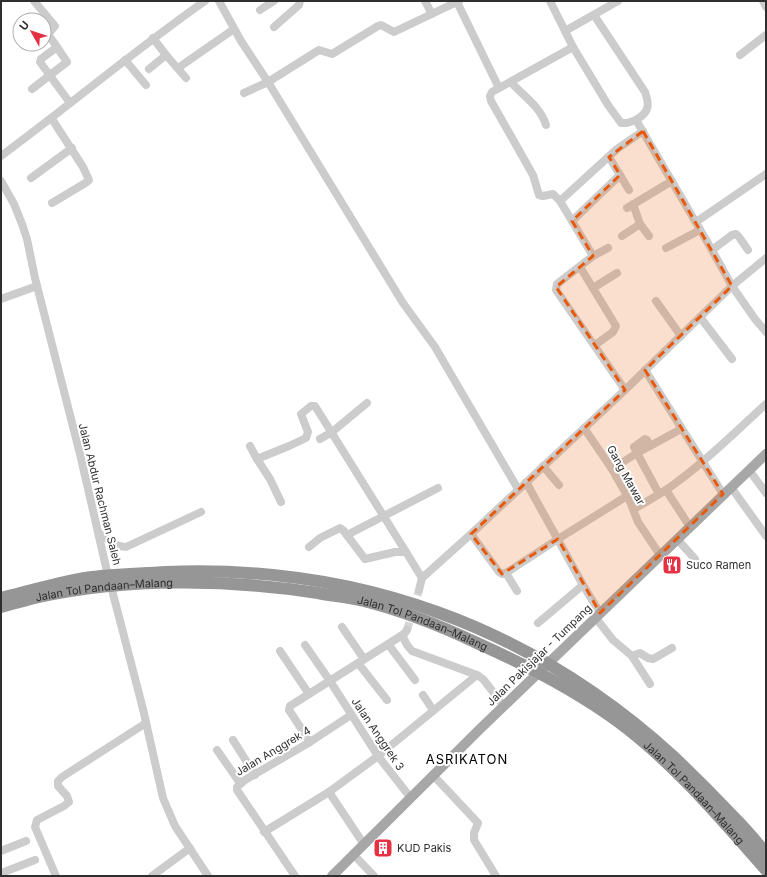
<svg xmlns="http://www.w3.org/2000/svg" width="767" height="877" font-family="Inter,sans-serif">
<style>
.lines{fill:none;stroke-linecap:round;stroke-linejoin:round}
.minor-tunnel{stroke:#d5d5d5;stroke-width:8;stroke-dasharray:8 4;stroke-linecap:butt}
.minor{stroke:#ccc;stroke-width:8}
.major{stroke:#a7a7a7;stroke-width:10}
.highway{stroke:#969696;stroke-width:12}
.marked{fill:#e8590c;fill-opacity:0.2;stroke:#e8590c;stroke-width:3;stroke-dasharray:8 5;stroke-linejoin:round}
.labels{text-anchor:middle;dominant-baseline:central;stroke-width:4;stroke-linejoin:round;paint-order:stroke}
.street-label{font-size:11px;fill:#2f2f2f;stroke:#fff}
.poi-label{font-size:11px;fill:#2f2f2f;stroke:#fff;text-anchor:start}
.quarter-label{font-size:13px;letter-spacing:1px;fill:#000;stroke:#fff}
</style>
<rect width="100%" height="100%" fill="#fff"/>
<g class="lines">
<polyline class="minor-tunnel" points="407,630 419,590"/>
<g class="minor">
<polyline points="34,1 55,26 48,34 57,47 41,59 40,62 70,103"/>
<polyline points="219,1 241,41 268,82 403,303 435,347 518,489"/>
<polyline points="425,1 432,14"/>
<polyline points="550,1 573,47 608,105 621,123 627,123 636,120 712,250 732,286 755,319 766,332"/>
<polyline points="763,1 766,7"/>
<polyline points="457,2 499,88"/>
<polyline points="260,10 274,1"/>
<path d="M594 15 645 92C650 106 649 112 636 120"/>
<polyline points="274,27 299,5 300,1"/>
<polyline points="565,31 618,1"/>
<polyline points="153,38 166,55"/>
<polyline points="740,55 766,35"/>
<polyline points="125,60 146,85"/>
<polyline points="178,68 234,29"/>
<polyline points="149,69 166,55 186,78"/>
<path d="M511 82C523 96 540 106 546 125"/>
<polyline points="32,89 67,62 57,47"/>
<polyline points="244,93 268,82 319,50 332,54 378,26 381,25 394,32 459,1"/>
<path d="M1 156C70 105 135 50 205 1"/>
<polyline points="609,157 629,190"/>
<polyline points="31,178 72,148"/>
<polyline points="1,181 14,204 22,224 27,239 35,278 80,454 106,567 143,709 163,798 175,826 208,876"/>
<polyline points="560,201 553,194 543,196 539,195 533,175 491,101 490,96 492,92 573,47"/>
<polyline points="52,203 87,182 89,180 83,167 52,119"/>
<polyline points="633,204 640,224 649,236"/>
<polyline points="627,208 672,181"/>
<polyline points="572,221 620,175"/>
<polyline points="696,222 766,174"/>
<polyline points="622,236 640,224"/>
<polyline points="666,248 700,230"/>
<polyline points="712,250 732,235 736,234 739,237 748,250"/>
<polyline points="593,256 608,248"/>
<polyline points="580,267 616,326 613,332 595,345"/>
<polyline points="593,288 617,273"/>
<polyline points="1,299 37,286"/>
<polyline points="656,301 681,336"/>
<polyline points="700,317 732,359"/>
<polyline points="645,370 723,494"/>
<polyline points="625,390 556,290 557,284 593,256 560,201 617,149 643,131"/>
<polyline points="584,428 612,469 629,499 638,522 660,555"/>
<polyline points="320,439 332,432 367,403"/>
<polyline points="250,446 257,459 289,446 306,438 308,432 301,414 311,406 315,406 406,552"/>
<polyline points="650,446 637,453 659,494"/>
<polyline points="257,459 270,479 281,502"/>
<polyline points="543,466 559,485"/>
<polyline points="612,469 637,453 634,447 645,439 647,440 650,446 681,429"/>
<polyline points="749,470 766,493"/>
<polyline points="526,482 583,585 600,613"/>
<polyline points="731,487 766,536"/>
<polyline points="666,490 690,527"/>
<path d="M634 509C647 501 661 494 673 485 707 461 736 431 766 404"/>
<path d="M99 533C108 539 115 547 126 547L201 512"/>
<polyline points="471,534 499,572 502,574 506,573 558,539 627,496"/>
<polyline points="347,535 438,488"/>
<polyline points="677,539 695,559"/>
<polyline points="309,547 320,538 340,528 343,530 365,559 395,552 406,552 422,578"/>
<polyline points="506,573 517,591"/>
<polyline points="419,590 422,578 471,534 625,390 732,286 766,258"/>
<polyline points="595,617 613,640 632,656 650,684"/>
<polyline points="538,623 583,585"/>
<polyline points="342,627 364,659"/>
<polyline points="402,635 407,645 412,651 477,675"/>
<polyline points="388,644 415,680"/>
<polyline points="305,645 330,681 378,756 410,797"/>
<polyline points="280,651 309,694"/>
<polyline points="632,656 640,653 648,658 653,659 672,648"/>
<polyline points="358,663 387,700"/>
<polyline points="423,695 433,710"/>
<polyline points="233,740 255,775"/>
<polyline points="310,742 289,710 290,706 404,634 407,630"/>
<polyline points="217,750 240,783"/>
<polyline points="433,775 478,823 474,833 474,840 496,876"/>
<polyline points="329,792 363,843"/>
<polyline points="264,832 329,792 378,756 477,675 483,679 504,706"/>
<polyline points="1,851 26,841"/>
<polyline points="353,854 374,876"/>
<polyline points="4,872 35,860"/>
<polyline points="56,876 35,827 37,820 64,806 69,802 67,796 58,786 58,781 62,777 146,723"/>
<polyline points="152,876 190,848"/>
<polyline points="295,876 237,790 237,787 245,780 310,742 351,715"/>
</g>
<polyline class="major" points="332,876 482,727 766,454"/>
<g class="highway">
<path d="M1 598C29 591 57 583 85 578 112 574 139 574 166 572 359 564 532 627 674 757 693 775 711 793 729 812 742 825 755 839 766 854"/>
<path id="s1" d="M1 607C13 604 26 600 39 597 128 578 227 579 318 593 333 596 349 597 364 601 404 611 441 626 477 643 526 665 573 689 617 721 673 762 720 818 766 870"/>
</g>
</g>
<path class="marked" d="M643 131 732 286 645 370 723 494 600 613 558 539 502 574 471 534 625 390 556 287 593 256 572 221 620 175 609 157Z"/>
<defs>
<symbol id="restaurant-square" viewBox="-11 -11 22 22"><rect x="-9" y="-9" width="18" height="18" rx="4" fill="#e63043" stroke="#fff"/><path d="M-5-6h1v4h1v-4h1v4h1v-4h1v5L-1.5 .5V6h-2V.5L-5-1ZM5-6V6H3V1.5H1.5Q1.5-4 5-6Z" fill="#fff"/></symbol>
<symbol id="building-square" viewBox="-11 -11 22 22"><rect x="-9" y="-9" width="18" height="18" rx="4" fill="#e63043" stroke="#fff"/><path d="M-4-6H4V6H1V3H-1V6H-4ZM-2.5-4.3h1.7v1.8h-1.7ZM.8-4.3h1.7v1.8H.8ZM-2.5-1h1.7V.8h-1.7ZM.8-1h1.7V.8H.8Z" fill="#fff"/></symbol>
</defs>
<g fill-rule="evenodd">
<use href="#restaurant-square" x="661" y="554" width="22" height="22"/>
<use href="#building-square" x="372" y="837" width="22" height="22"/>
</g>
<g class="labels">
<g class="street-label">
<text transform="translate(626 475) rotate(61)">Gang Mawar</text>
<text transform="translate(100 494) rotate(76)">Jalan Abdur Rachman Saleh</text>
<text stroke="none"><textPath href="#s1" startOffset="105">Jalan Tol Pandaan–Malang</textPath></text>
<text stroke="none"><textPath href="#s1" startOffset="429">Jalan Tol Pandaan–Malang</textPath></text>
<text transform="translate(539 655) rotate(-44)">Jalan Pakisjajar - Tumpang</text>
<text transform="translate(378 734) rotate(56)">Jalan Anggrek 3</text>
<text transform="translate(273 751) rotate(-31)">Jalan Anggrek 4</text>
<text stroke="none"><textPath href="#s1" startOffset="753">Jalan Tol Pandaan–Malang</textPath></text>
</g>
<g class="poi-label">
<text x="686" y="565">Suco Ramen</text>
<text x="397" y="848">KUD Pakis</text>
</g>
<g class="quarter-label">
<text x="467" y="759">ASRIKATON</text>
</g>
</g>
<rect width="767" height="877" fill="none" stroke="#2f2f2f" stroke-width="4"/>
<g transform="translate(32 32) rotate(309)"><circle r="19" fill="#ffffff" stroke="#acacac"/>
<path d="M0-3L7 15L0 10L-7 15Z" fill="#e63043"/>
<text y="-6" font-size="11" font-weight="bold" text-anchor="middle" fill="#2f2f2f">U</text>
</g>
</svg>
